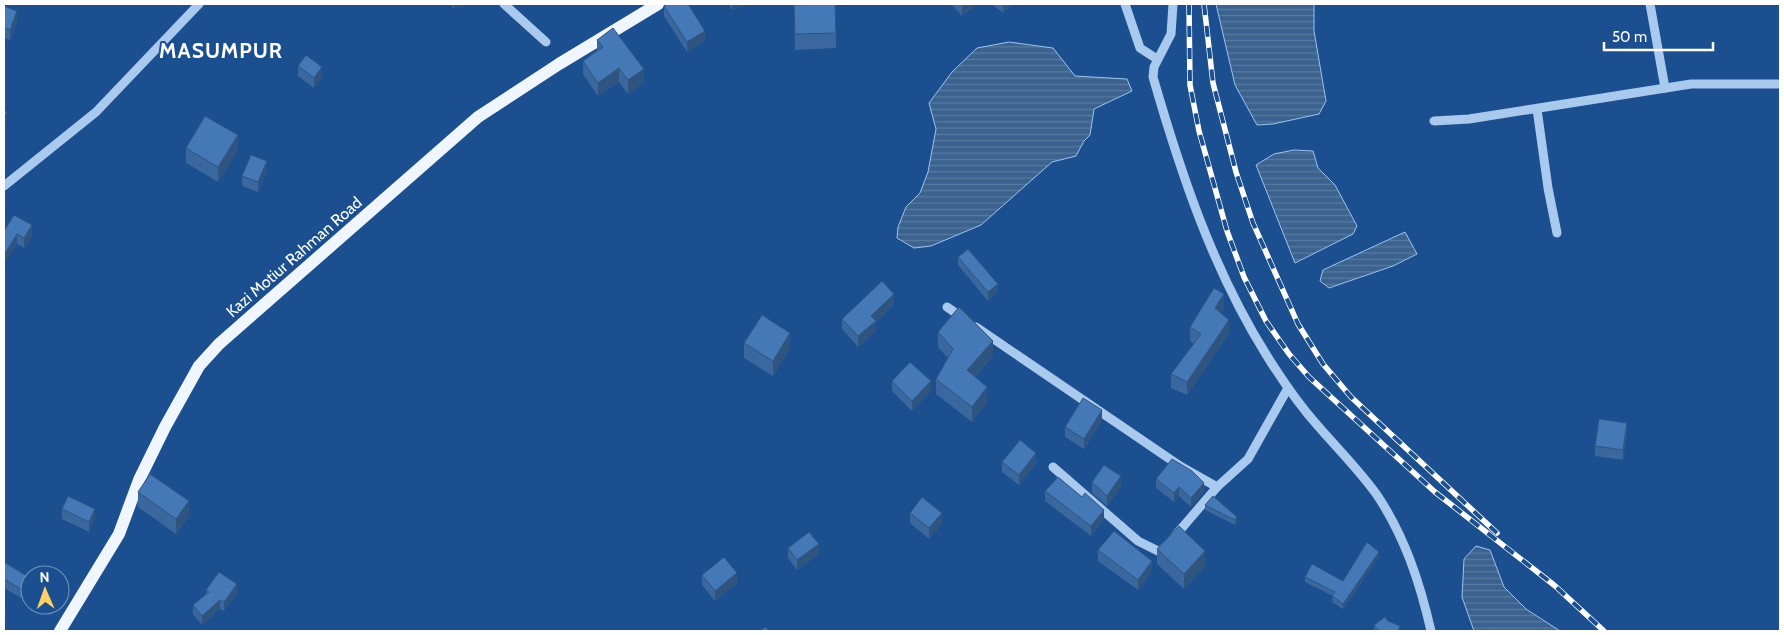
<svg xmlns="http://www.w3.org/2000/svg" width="1784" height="635" font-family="Cabin,sans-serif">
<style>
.water{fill:url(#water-rules);stroke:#9cc4f0}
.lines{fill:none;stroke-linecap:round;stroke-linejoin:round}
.minor{stroke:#a9c9ee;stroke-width:9}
.major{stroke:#f0f6ff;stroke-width:12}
.rail-casing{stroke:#fff;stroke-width:5.5}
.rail{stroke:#1b4f8f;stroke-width:4;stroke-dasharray:11;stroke-linecap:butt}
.wall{fill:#3a679d}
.shaded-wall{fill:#305480}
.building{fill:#4478b7;stroke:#305480}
.labels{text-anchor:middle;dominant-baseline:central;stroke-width:4;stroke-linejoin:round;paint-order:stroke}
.street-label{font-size:16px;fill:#fff;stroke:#1b4f8f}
.district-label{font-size:21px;font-weight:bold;letter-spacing:1px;fill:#fff;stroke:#1b4f8f}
</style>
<defs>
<pattern id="water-rules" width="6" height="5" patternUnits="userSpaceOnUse" patternTransform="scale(1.25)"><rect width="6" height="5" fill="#3c6290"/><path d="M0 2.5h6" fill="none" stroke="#597aa1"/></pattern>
</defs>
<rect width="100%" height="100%" fill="#1b4f8f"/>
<g class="water">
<polygon points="1216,4 1314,4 1314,31 1326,101 1319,114 1273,124 1257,125 1235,85"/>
<polygon points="1009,42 1053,48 1075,76 1127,79 1132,91 1094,109 1090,135 1084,141 1076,156 1052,162 981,225 931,246 914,248 897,238 898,227 906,207 920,193 928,172 936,129 929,103 952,72 977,48"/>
<polygon points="1294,150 1313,151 1318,168 1335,185 1357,226 1353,234 1295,263 1256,165 1274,154"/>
<polygon points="1405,232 1417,254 1393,266 1329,288 1320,281 1323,270"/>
<polygon points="1476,546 1490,550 1504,587 1526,609 1560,631 1474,631 1462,597 1464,559"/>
</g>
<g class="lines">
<g class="minor">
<polyline points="504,4 546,42"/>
<polyline points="1125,4 1140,48 1157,59"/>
<path d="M1173 4 1171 34 1154 67 1153 77C1181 174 1213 270 1267 356 1282 380 1299 405 1318 426 1338 449 1360 471 1377 495 1405 537 1420 583 1431 631"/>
<polyline points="1650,4 1665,88"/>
<polyline points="1537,109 1548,188 1557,233"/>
<polyline points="1434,121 1469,119 1691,84 1780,84"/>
<polyline points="4,186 96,112 199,4"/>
<polyline points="947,307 963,318"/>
<polyline points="976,327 1180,466 1217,487 1248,459 1288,388"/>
<polyline points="1053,467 1138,541 1160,552 1166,546"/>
<polyline points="1175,536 1217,487"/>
</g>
<polyline class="major" points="60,631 119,534 139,480 165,427 199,366 219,344 478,117 559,64 658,4"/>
<defs>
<g id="rail">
<polyline points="1189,4 1190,85 1199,131 1227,231 1244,277 1266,321 1289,354 1309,377 1435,492 1554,585 1604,631"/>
<polyline points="1204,4 1213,83 1236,172 1253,223 1298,324 1323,364 1351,397 1497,533"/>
</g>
</defs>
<use href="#rail" class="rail-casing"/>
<use href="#rail" class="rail"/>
</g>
<g class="wall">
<polygon points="451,4 468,4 454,9"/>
<polygon points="729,4 748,4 732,10"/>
<polygon points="951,4 973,4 973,7 962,16"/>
<polygon points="992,4 1012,4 1003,13"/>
<polygon points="794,5 836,33 836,48 795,50"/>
<polygon points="4,6 17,21 10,40 4,38"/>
<polygon points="664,6 705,41 687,52 664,16"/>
<polygon points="597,40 644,82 628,94 619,82 598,96 583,74 583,61 597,50"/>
<polygon points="298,66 322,77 314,88 298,76"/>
<polygon points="186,148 238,150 218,182 186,163"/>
<polygon points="267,171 258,192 242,186 242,176"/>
<polygon points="4,231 32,235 24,248 17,244"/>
<polygon points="958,257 998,292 988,301 958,265"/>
<polygon points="894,304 876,322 876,331 858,347 842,329 842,319"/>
<polygon points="1224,308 1221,313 1229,333 1187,395 1171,388 1171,374 1194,344 1190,341 1190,327"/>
<polygon points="938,332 993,356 975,377 987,402 972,422 936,394 936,379 948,358 938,347"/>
<polygon points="744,343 790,348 773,376 744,358"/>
<polygon points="892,381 931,391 912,411 892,391"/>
<polygon points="1102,420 1084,449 1065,437 1065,427"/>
<polygon points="1627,433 1623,460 1595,456 1595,446"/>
<polygon points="1002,462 1036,463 1019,485 1002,472"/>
<polygon points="1156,479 1204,492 1191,507 1179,496 1174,502 1156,488"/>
<polygon points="1092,482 1121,486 1107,506 1092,493"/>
<polygon points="1045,491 1104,520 1091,536 1045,501"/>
<polygon points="138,492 189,516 176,534 138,507"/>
<polygon points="1205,505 1237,517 1237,522 1235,525 1205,510"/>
<polygon points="62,509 95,519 89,532 62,519"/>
<polygon points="910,513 942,524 929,539 910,523"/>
<polygon points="788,548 819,554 797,570 788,558"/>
<polygon points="1157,549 1205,566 1184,589 1157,564"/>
<polygon points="1098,550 1152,571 1138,590 1098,561"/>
<polygon points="1379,557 1343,609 1332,602 1333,596 1305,582 1305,577 1343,581"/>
<polygon points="4,562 30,578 26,601 4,588"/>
<polygon points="702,575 737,583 715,601 702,585"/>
<polygon points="206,590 237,593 224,611 220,609 202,625 193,614 193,605 206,594"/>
<polygon points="1388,621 1400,631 1375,631 1374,630 1374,625"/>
</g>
<g class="shaded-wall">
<polygon points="454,4 468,4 454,9"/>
<polygon points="732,4 748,4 732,10"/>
<polygon points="965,4 973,4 973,7 962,16 962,6"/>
<polygon points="1003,4 1012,4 1003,13"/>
<polygon points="17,11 17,21 10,40 10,30"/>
<polygon points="705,31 705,41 687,52 687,42"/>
<polygon points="322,67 322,77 314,88 314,78"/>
<polygon points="619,68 619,82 598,96 598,83"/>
<polygon points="644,69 644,82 628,94 628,80"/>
<polygon points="7,112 7,120 4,125 4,117"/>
<polygon points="238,135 238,150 218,182 218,167"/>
<polygon points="267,161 267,171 258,192 258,182"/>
<polygon points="32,225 32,235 24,248 24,238"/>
<polygon points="17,234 17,244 4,265 4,255"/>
<polygon points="998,284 998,292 988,301 988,292"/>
<polygon points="894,294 894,304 876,322 876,331 858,347 858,336 871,316"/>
<polygon points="1224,294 1224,308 1215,322 1215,308"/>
<polygon points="1229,320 1229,333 1187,395 1187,382"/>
<polygon points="790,333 790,348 773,376 773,361"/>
<polygon points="993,341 993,356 967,385 967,370"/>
<polygon points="931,381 931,391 912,411 912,401"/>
<polygon points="987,387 987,402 972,422 972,407"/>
<polygon points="1102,410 1102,420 1084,449 1084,439"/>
<polygon points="1627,423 1627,433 1623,460 1623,450"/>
<polygon points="1036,453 1036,463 1019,485 1019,475"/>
<polygon points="1121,476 1121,486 1107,506 1107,496"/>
<polygon points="1204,483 1204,492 1191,507 1191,498"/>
<polygon points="1179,487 1179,496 1174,502 1174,493"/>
<polygon points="189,501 189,516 176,534 176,519"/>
<polygon points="95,509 95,519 89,532 89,522"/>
<polygon points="1104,510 1104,520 1091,536 1091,526"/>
<polygon points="942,513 942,524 929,539 929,528"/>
<polygon points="1237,517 1237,522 1235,525 1235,520"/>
<polygon points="819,544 819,554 797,570 797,560"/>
<polygon points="1205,551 1205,566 1184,589 1184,574"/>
<polygon points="1379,552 1379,557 1343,609 1343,604"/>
<polygon points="1152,561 1152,571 1138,590 1138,580"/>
<polygon points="737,573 737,583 715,601 715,591"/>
<polygon points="237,584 237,593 224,611 224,602"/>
<polygon points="30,585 30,594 26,601 26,592"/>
<polygon points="220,600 220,609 202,625 202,616"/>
</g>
<g class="building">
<polygon points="668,4 688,4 705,31 687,42 664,6"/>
<polygon points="835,4 836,33 795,34 794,5"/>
<polygon points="4,6 17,11 10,30 4,28"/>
<polygon points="613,28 644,69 628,80 619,68 598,83 583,61 603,47 597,40"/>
<polygon points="306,55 322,67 314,78 298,66"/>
<polygon points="4,110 7,112 4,117"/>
<polygon points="205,116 238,135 218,167 186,148"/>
<polygon points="251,155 267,161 258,182 242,176"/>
<polygon points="14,215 32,225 24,238 17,234 4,255 4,231"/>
<polygon points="968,249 998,284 988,292 958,257"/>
<polygon points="882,281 894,294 871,316 876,321 858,336 842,319"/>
<polygon points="1214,288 1224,294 1215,308 1229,320 1187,382 1171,374 1201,334 1190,327"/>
<polygon points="959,307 993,341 967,370 987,387 972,407 936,379 953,349 938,332"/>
<polygon points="762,315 790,333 773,361 744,343"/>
<polygon points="910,362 931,381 912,401 892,381"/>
<polygon points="1083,398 1102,410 1084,439 1065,427"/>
<polygon points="1599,419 1627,423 1623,450 1595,446"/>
<polygon points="1020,440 1036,453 1019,475 1002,462"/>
<polygon points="1172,459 1192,471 1204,483 1191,498 1179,487 1174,493 1156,479"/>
<polygon points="1104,465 1121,476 1107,496 1092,482"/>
<polygon points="150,474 189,501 176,519 138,492"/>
<polygon points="1058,477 1082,497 1085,493 1104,510 1091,526 1045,491"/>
<polygon points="68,496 95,509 89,522 62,509"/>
<polygon points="1213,496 1237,517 1235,520 1205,505"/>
<polygon points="922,497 942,513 929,528 910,513"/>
<polygon points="1179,526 1205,551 1184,574 1157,549"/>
<polygon points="1114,531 1152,561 1138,580 1098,550"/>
<polygon points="809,532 819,544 797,560 788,548"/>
<polygon points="1367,542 1379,552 1343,604 1332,596 1335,592 1305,577 1312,564 1343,581"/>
<polygon points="724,557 737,573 715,591 702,575"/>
<polygon points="4,562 30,578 30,585 26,592 4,579"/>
<polygon points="219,572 237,584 224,602 220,600 202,616 193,605 209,592 206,590"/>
<polygon points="1385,617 1388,621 1400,626 1398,631 1379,631 1374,625"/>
<polygon points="765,627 770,631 760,631"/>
</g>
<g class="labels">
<g class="street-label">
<text transform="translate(294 257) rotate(-41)">Kazi Motiur Rahman Road</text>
</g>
<g class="district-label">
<text x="221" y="50">MASUMPUR</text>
</g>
</g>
<rect width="1784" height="635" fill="none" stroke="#ffffff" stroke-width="10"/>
<g transform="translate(45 590) rotate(358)"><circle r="24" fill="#1b4f8f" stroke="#7695bc"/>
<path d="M0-4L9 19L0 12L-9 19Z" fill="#ffd166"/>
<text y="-8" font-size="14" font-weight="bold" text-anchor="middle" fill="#ffffff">N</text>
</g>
<path d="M1604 42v8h109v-8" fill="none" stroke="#ffffff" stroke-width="2.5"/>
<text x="1612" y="42" font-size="15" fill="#ffffff" stroke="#1b4f8f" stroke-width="4" paint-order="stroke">50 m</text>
</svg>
